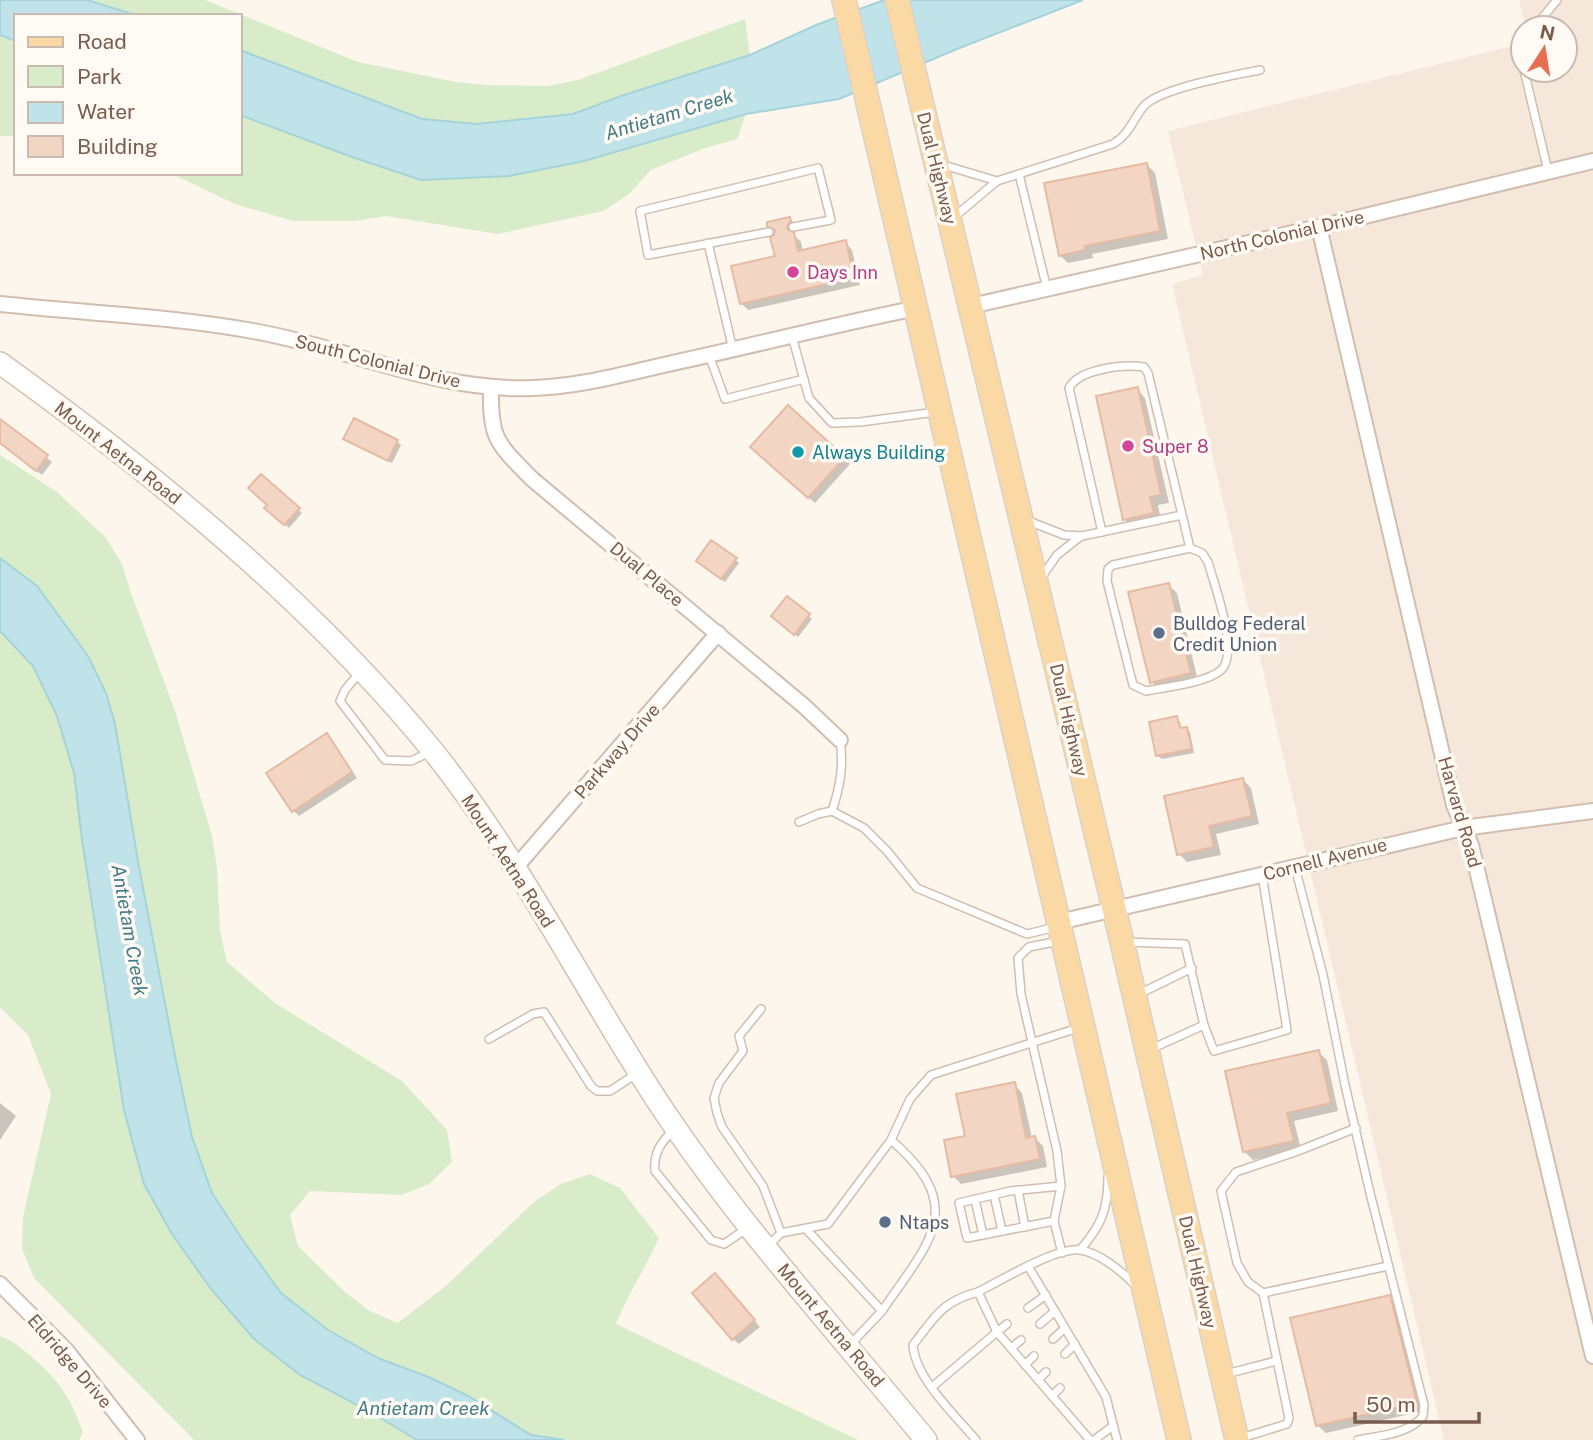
<svg xmlns="http://www.w3.org/2000/svg" width="1593" height="1440" font-family="'Public Sans',sans-serif">
<style>
.residential{fill:#f5e8da}
.green{fill:#d8ecc9}
.water{fill:#bfe3e8;stroke:#a5d3da;stroke-width:2}
.shadow{fill:#0003}
.building{fill:#f3d5c3;stroke:#e6bba3;stroke-width:2}
.lines{fill:none;stroke-linecap:round;stroke-linejoin:round}
.lane-casing{stroke:#d1beb0;stroke-width:10}
.street-casing{stroke:#d1beb0;stroke-width:18}
.secondary-casing{stroke:#d6c0b0;stroke-width:24}
.primary-casing{stroke:#dad1cd;stroke-width:26}
.lane{stroke:#fff;stroke-width:7}
.street{stroke:#fff;stroke-width:14}
.secondary{stroke:#fff;stroke-width:21}
.primary{stroke:#fbd9a5;stroke-width:23}
.hotel-dot{fill:#d1479c;stroke:#fffaf3;stroke-width:2.5}
.culture-dot{fill:#0f9aa8;stroke:#fffaf3;stroke-width:2.5}
.service-dot{fill:#5c6f8a;stroke:#fffaf3;stroke-width:2.5}
.labels{text-anchor:middle;dominant-baseline:central;stroke-width:7;stroke-linejoin:round;paint-order:stroke}
.street-label{font-size:18px;fill:#7a5c4d;stroke:#fffaf3}
.hotel-label{font-size:18px;fill:#b23c85;stroke:#fffaf3;text-anchor:start}
.culture-label{font-size:18px;fill:#0d838f;stroke:#fffaf3;text-anchor:start}
.service-label{font-size:18px;fill:#4e5e75;stroke:#fffaf3;text-anchor:start}
.water-label{font-size:19px;font-style:italic;fill:#437c86;stroke:#fffaf3}
</style>
<rect width="100%" height="100%" fill="#fdf6ec"/>
<polygon class="residential" points="1519,0 1593,0 1593,1440 1444,1440 1172,284 1203,275 1168,131 1523,43 1523,70 1565,70 1565,28 1526,28"/>
<g class="green">
<polygon points="87,0 205,0 358,62 456,82 486,85 548,86 578,80 745,19 750,55 624,95 573,114 477,124 422,119 240,50 240,16 139,16"/>
<polygon points="0,35 16,41 16,136 0,136"/>
<polygon points="746,114 737,139 705,148 651,170 630,193 604,211 498,234 386,216 355,221 293,221 235,204 170,173 240,173 240,115 292,133 509,176 584,161"/>
<path d="M0 455 57 492 106 538 122 564 131 593 175 711 212 836 217 868 220 931 227 962 275 1003 402 1081 447 1130 452 1162 429 1184 401 1195 310 1191 290 1215 298 1246 343 1290 368 1310 398 1323 447 1285 535 1201 561 1184 590 1174 620 1188 659 1238C646 1267 628 1294 616 1324L858 1440H564L531 1435 468 1396 431 1378 378 1358 328 1330 281 1293 244 1242 212 1193 192 1137 175 1056 139 867 115 724 61 620 37 586 0 558Z"/>
<polygon points="0,631 33,666 57,716 74,773 82,840 124,1110 369,1411 417,1440 194,1440 34,1278 22,1249 23,1217 51,1094 28,1035 0,1007"/>
<path d="M0 1336C11 1340 19 1346 28 1354 57 1378 70 1396 83 1432L79 1440H0Z"/>
</g>
<g class="water">
<polygon points="0,0 87,0 139,16 16,16 16,41 0,35"/>
<polygon points="884,0 1083,0 957,49 839,99 746,114 584,161 509,176 421,180 352,157 240,115 240,50 422,119 477,124 573,114 624,95 750,55 816,25"/>
<polygon points="0,558 37,586 88,656 106,693 115,724 139,867 175,1056 192,1137 212,1193 244,1242 281,1293 328,1330 378,1358 431,1378 468,1396 531,1435 564,1440 417,1440 369,1411 300,1375 254,1339 211,1289 172,1234 144,1184 124,1110 82,840 74,773 57,716 33,666 0,631"/>
</g>
<g class="shadow">
<polygon points="1147,165 1155,173 1168,239 1092,254 1093,258 1068,263 1060,255"/>
<polygon points="790,219 797,226 794,235 801,242 803,252 845,242 852,250 860,285 748,310 741,303 777,257 776,232 769,225"/>
<polygon points="1137,389 1145,398 1169,503 1158,505 1161,521 1133,527 1124,519"/>
<polygon points="0,421 52,462 42,475 0,443"/>
<polygon points="346,439 397,441 401,445 392,463"/>
<polygon points="758,453 844,458 850,464 815,503"/>
<polygon points="261,476 302,513 289,528 267,508 269,505"/>
<polygon points="735,559 739,563 725,582 702,565"/>
<polygon points="1168,585 1177,593 1198,681 1160,690 1152,682"/>
<polygon points="787,599 812,619 798,637 777,620"/>
<polygon points="1176,718 1180,722 1182,730 1186,729 1190,732 1194,753 1162,759 1158,756"/>
<polygon points="327,736 357,778 299,816 293,810"/>
<polygon points="1243,780 1251,788 1259,824 1216,834 1221,855 1187,862 1179,854"/>
<polygon points="1318,1052 1327,1060 1338,1111 1294,1121 1301,1149 1253,1160 1245,1152"/>
<polygon points="1014,1084 1022,1093 1032,1138 1035,1138 1043,1146 1047,1167 961,1184 953,1176 967,1137"/>
<polygon points="0,1103 16,1116 0,1140"/>
<polygon points="721,1282 760,1327 739,1344 733,1339"/>
<polygon points="1389,1297 1397,1305 1424,1411 1326,1433 1317,1425"/>
</g>
<g class="building">
<polygon points="1147,163 1160,231 1085,246 1085,250 1059,256 1044,183"/>
<polygon points="790,217 791,221 788,224 787,229 794,233 798,251 846,240 854,278 740,304 731,266 775,256 770,238 774,235 775,230 767,226 767,222"/>
<polygon points="1138,387 1161,495 1150,497 1154,513 1123,520 1096,396"/>
<polygon points="788,405 845,457 808,498 750,447"/>
<polygon points="354,418 398,440 388,461 343,439"/>
<polygon points="0,419 48,455 36,471 0,443"/>
<polygon points="261,474 300,508 284,525 264,508 267,505 248,488"/>
<polygon points="711,540 737,558 721,579 696,561"/>
<polygon points="1169,583 1191,673 1150,683 1128,592"/>
<polygon points="787,596 810,614 794,635 771,616"/>
<polygon points="1177,716 1180,728 1187,727 1192,749 1156,756 1149,722"/>
<polygon points="327,733 352,772 292,812 266,773"/>
<polygon points="1243,778 1252,816 1209,826 1214,847 1177,855 1164,796"/>
<polygon points="1319,1050 1331,1103 1287,1113 1294,1141 1243,1152 1225,1071"/>
<polygon points="1015,1082 1026,1138 1035,1136 1040,1159 951,1177 944,1140 965,1136 956,1094"/>
<polygon points="715,1273 755,1320 732,1340 692,1293"/>
<polygon points="1390,1295 1417,1403 1316,1426 1290,1318"/>
</g>
<g class="lines">
<defs>
<g id="lane">
<polyline points="1534,28 1557,0"/>
<polyline points="1524,70 1548,171"/>
<polyline points="940,164 997,181"/>
<polyline points="1019,174 1047,289"/>
<path d="M953 218 997 181 1113 144C1130 134 1132 120 1144 106 1160 88 1235 75 1260 70"/>
<polyline points="769,232 648,255 640,211 818,168 831,220 793,227"/>
<polyline points="708,243 733,350"/>
<polyline points="792,336 809,398 832,423 860,422 936,412"/>
<polyline points="709,355 725,399 804,379"/>
<polyline points="1026,520 1064,535 1082,536 1182,515"/>
<path d="M1102 532 1069 388C1079 369 1123 364 1144 367L1148 373 1190 548"/>
<path d="M1190 548 1202 553 1208 562C1214 584 1241 655 1220 671 1205 683 1165 687 1146 691L1133 685 1107 581 1108 569 1113 565Z"/>
<polyline points="1041,578 1057,555 1081,536"/>
<polyline points="360,672 345,690 340,701 385,760 411,761 430,752"/>
<path d="M832 811C840 787 844 766 840 740"/>
<polyline points="799,822 818,814 832,811 864,828 887,851 917,888 1027,934 1056,927"/>
<path d="M1295 867 1323 975 1345 1085 1370 1193 1424 1405 1423 1416C1410 1434 1378 1436 1358 1440"/>
<polyline points="1059,941 1029,947 1018,958 1021,994 1057,1151 1061,1186 1054,1221 1062,1253"/>
<polyline points="1124,942 1185,944 1204,1025 1214,1051 1287,1030 1262,875"/>
<polyline points="1139,994 1192,968"/>
<polyline points="761,1009 739,1036 743,1051 719,1083 714,1098 717,1113 722,1127 763,1186 781,1233"/>
<polyline points="489,1039 533,1014 544,1012 591,1086 597,1091 610,1091 636,1074"/>
<polyline points="1151,1049 1204,1025"/>
<path d="M673 1130C661 1143 653 1153 655 1171L711 1240 724 1244 746 1229"/>
<polyline points="1018,1190 1025,1227"/>
<polyline points="994,1195 1002,1231"/>
<polyline points="975,1200 983,1235"/>
<polyline points="1054,1221 967,1238 959,1203 1010,1191 1061,1186"/>
<polyline points="806,1229 882,1311 849,1346"/>
<polyline points="767,1247 781,1233 828,1224 891,1140 910,1099 931,1075 1078,1028"/>
<path d="M1080 1250C1101 1226 1108 1210 1108 1177"/>
<polyline points="1028,1266 1106,1397 1117,1440"/>
<polyline points="1263,1293 1248,1282 1237,1263 1221,1191 1236,1172 1298,1151 1356,1128"/>
<polyline points="1028,1308 1046,1295"/>
<path d="M882 1311C928 1243 970 1208 891 1140"/>
<path d="M1007 1324 997 1332 978 1292C1000 1281 1056 1247 1080 1250 1098 1252 1123 1272 1135 1285"/>
<polyline points="1040,1324 1055,1311"/>
<polyline points="1053,1339 1065,1328"/>
<polyline points="1011,1348 1021,1340"/>
<polyline points="1065,1354 1075,1344"/>
<polyline points="1025,1365 1034,1356"/>
<polyline points="1226,1374 1276,1361"/>
<polyline points="1038,1380 1046,1372"/>
<polyline points="932,1387 997,1332 1090,1440"/>
<polyline points="1052,1396 1060,1388"/>
<polyline points="1241,1438 1287,1424 1289,1418 1263,1293 1388,1266"/>
<path d="M976 1440C955 1415 915 1378 913 1345 935 1317 941 1302 978 1292"/>
<polyline points="1094,1440 1113,1426"/>
</g>
<g id="street">
<polyline points="1319,227 1454,805 1471,845 1593,1356"/>
<path d="M0 304C84 313 170 316 253 331 346 347 436 392 533 388 578 387 624 374 668 364 751 346 833 325 917 308"/>
<polyline points="971,306 1319,227 1593,161"/>
<path d="M491 388C490 440 497 443 532 479L804 706 840 740"/>
<polyline points="515,868 718,633"/>
<polyline points="1059,922 1463,828 1593,811"/>
<polyline points="0,1284 66,1350 137,1440"/>
</g>
<path id="secondary" d="M0 363C157 476 310 601 433 751 520 860 582 986 658 1102 737 1222 835 1329 926 1440"/>
<g id="primary">
<polyline points="844,0 1179,1440"/>
<polyline points="897,0 1122,942 1237,1440"/>
</g>
</defs>
<use href="#lane" class="lane-casing"/>
<use href="#street" class="street-casing"/>
<use href="#secondary" class="secondary-casing"/>
<use href="#primary" class="primary-casing"/>
<use href="#lane" class="lane"/>
<use href="#street" class="street"/>
<use href="#secondary" class="secondary"/>
<use href="#primary" class="primary"/>
</g>
<g class="hotel-dot">
<circle cx="793" cy="272" r="7"/>
<circle cx="1128" cy="446" r="7"/>
</g>
<circle class="culture-dot" cx="798" cy="452" r="7"/>
<g class="service-dot">
<circle cx="1159" cy="633" r="7"/>
<circle cx="885" cy="1222" r="7"/>
</g>
<g class="labels">
<g class="street-label">
<text transform="translate(937 168) rotate(76)">Dual Highway</text>
<text transform="translate(1282 235) rotate(-13)">North Colonial Drive</text>
<text transform="translate(378 361) rotate(14)">South Colonial Drive</text>
<text transform="translate(118 453) rotate(38)">Mount Aetna Road</text>
<text transform="translate(647 574) rotate(40)">Dual Place</text>
<text transform="translate(1069 720) rotate(77)">Dual Highway</text>
<text transform="translate(617 751) rotate(-49)">Parkway Drive</text>
<text transform="translate(1460 812) rotate(74)">Harvard Road</text>
<text transform="translate(1325 859) rotate(-14)">Cornell Avenue</text>
<text transform="translate(508 861) rotate(57)">Mount Aetna Road</text>
<text transform="translate(1198 1272) rotate(77)">Dual Highway</text>
<text transform="translate(831 1325) rotate(50)">Mount Aetna Road</text>
<text transform="translate(70 1361) rotate(49)">Eldridge Drive</text>
</g>
<g class="hotel-label">
<text x="807" y="272">Days Inn</text>
<text x="1142" y="446">Super 8</text>
</g>
<g class="culture-label">
<text x="812" y="452">Always Building</text>
</g>
<g class="service-label">
<text x="1173" y="623">Bulldog Federal<tspan x="1173" dy="21">Credit Union</tspan></text>
<text x="899" y="1222">Ntaps</text>
</g>
<g class="water-label">
<text transform="translate(669 114) rotate(-17)">Antietam Creek</text>
<text transform="translate(130 930) rotate(80)">Antietam Creek</text>
<text x="423" y="1408">Antietam Creek</text>
</g>
</g>
<rect x="14" y="14" width="228" height="161" fill="#fffaf3" stroke="#cabbb1" stroke-width="2"/>
<rect x="28" y="37" width="35" height="10" fill="#fbd9a5" stroke="#cabbb1" stroke-width="2"/>
<text x="77" y="49" font-size="21" fill="#7a5c4d">Road</text>
<rect x="28" y="66" width="35" height="21" fill="#d8ecc9" stroke="#cabbb1" stroke-width="2"/>
<text x="77" y="84" font-size="21" fill="#7a5c4d">Park</text>
<rect x="28" y="102" width="35" height="21" fill="#bfe3e8" stroke="#cabbb1" stroke-width="2"/>
<text x="77" y="119" font-size="21" fill="#7a5c4d">Water</text>
<rect x="28" y="136" width="35" height="21" fill="#f3d5c3" stroke="#cabbb1" stroke-width="2"/>
<text x="77" y="154" font-size="21" fill="#7a5c4d">Building</text>
<g transform="translate(1544 49) rotate(12)"><circle r="33" fill="#fffaf3" stroke="#cabbb1" stroke-width="2"/>
<path d="M0-5L12 26L0 18L-12 26Z" fill="#e76f51"/>
<text y="-10" font-size="19" font-weight="bold" text-anchor="middle" fill="#7a5c4d">N</text>
</g>
<path d="M1355 1412v10h124v-10" fill="none" stroke="#7a5c4d" stroke-width="3.5"/>
<text x="1366" y="1412" font-size="21" fill="#7a5c4d" stroke="#fffaf3" stroke-width="5" paint-order="stroke">50 m</text>
</svg>
